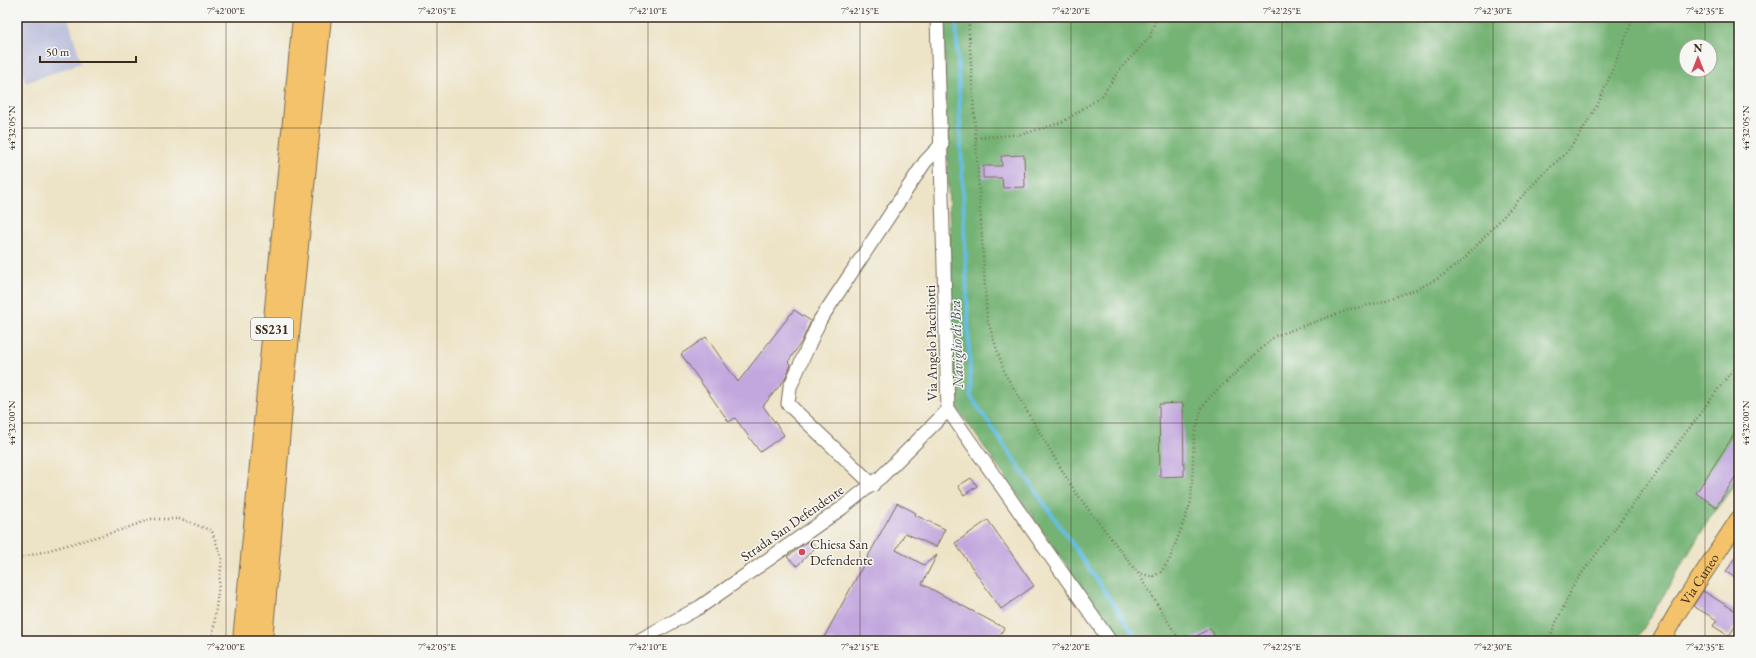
<svg xmlns="http://www.w3.org/2000/svg" width="1756" height="658" font-family="'EB Garamond',serif">
<style>
.industrial{fill:#bfc2dd}
.forest{fill:#74b375;stroke:#586e4a;fill-rule:evenodd}
.lines{fill:none;stroke-linecap:round;stroke-linejoin:round}
.stream{stroke:#66bee3;stroke-width:4}
.building{fill:#c2a7de}
.minor-casing{stroke:#796b59;stroke-width:15}
.major-casing{stroke:#796b59;stroke-width:19}
.highway-casing{stroke:#796b59;stroke-width:22}
.path{stroke:#796b59;stroke-width:2.5;stroke-dasharray:1 3;stroke-linecap:butt}
.minor{stroke:#fff;stroke-width:13}
.major{stroke:#f3c26a;stroke-width:17}
.highway{stroke:#f3c26a;stroke-width:20}
.ticks{fill:none;stroke:#3b2a1e;stroke-width:1;stroke-opacity:0.45}
.poi-dot{fill:#d1495b;stroke:#f6f6f2;stroke-width:1.5}
.labels{text-anchor:middle;dominant-baseline:central;stroke-width:3;stroke-linejoin:round;paint-order:stroke}
.shield{fill:#f6f6f2;stroke:#73675e;stroke-width:1}
.shield-label{font-size:13px;font-weight:bold;fill:#3b2a1e}
.street-label{font-size:14px;fill:#3b2a1e;stroke:#f6f6f2}
.poi-label{font-size:14px;fill:#3b2a1e;stroke:#f6f6f2;text-anchor:start}
.water-label{font-size:15px;font-style:italic;fill:#485659;stroke:#f6f6f2}
.neatline{fill:none;stroke:#3b2a1e;stroke-width:1.5}
.ticks-label{font-size:10px;text-anchor:middle;fill:#3b2a1e}
</style>
<rect width="100%" height="100%" fill="#f6f6f2"/>
<filter id="ink" filterUnits="userSpaceOnUse"><feTurbulence type="fractalNoise" baseFrequency=".025" numOctaves="2"/><feDisplacementMap in="SourceGraphic" scale="8" xChannelSelector="R" yChannelSelector="G"/><feConvolveMatrix kernelMatrix="1 2 1 2 8 2 1 2 1" color-interpolation-filters="sRGB"/></filter>
<filter id="wash" filterUnits="userSpaceOnUse"><feTurbulence type="fractalNoise" baseFrequency=".012" numOctaves="4" result="noise"/><feDisplacementMap in="SourceGraphic" scale="16" xChannelSelector="R" yChannelSelector="G"/><feGaussianBlur stdDeviation="0.9" result="paint"/><feColorMatrix in="noise" values="0 0 0 0 0 0 0 0 0 0 0 0 0 0 0 0 0 1.4 0 .05"/><feComposite in="paint" operator="in"/></filter>
<g filter="url(#wash)">
<rect width="100%" height="100%" fill="#ede3c6"/>
<polygon class="industrial" points="17,17 68,17 81,63 26,83 17,57"/>
<path class="forest" d="M943 17H1739V479L1711 516 1636 641H1119L955 405ZM1686 46H1710V70H1686Z"/>
<g class="lines">
<polyline class="stream" points="956,17 971,397 1139,641"/>
</g>
<g id="blocks">
<g class="building">
<polygon points="1024,155 1025,187 1003,188 1002,178 983,178 983,166 1002,166 1001,156"/>
<polygon points="794,310 811,321 802,341 788,362 791,365 785,379 763,406 784,435 760,452 735,418 729,422 681,354 706,337 738,382"/>
<polygon points="1183,403 1184,476 1160,477 1159,404"/>
<polygon points="1739,427 1739,471 1716,507 1696,493"/>
<polygon points="971,478 977,486 964,495 958,486"/>
<polygon points="897,503 916,513 915,515 945,529 936,547 905,533 896,550 924,565 937,555 922,584 1004,628 997,641 822,641"/>
<polygon points="988,520 1034,586 1001,609 955,543"/>
<polygon points="810,540 816,547 797,566 787,557"/>
<polygon points="1739,551 1739,580 1726,572"/>
<polygon points="1703,591 1739,613 1739,620 1729,636 1713,626 1717,620 1693,606"/>
<polygon points="1210,628 1218,641 1189,641"/>
</g>
</g>
</g>
<g filter="url(#ink)">
<use href="#blocks" fill-opacity="0" stroke="#796b59" stroke-width="1"/>
<g class="lines">
<defs>
<g id="minor">
<polyline points="937,17 948,410 1110,641"/>
<polyline points="873,485 788,404 790,387 820,320 925,162 942,144"/>
<polyline points="638,641 700,607 842,508 881,477 948,410"/>
</g>
<g id="major">
<path id="s1" d="M1661 641 1677 613 1739 519"/>
</g>
<g id="highway">
<polyline points="243,641 303,17"/>
<polyline points="262,641 283,395 321,17"/>
</g>
</defs>
<use href="#minor" class="minor-casing"/>
<use href="#major" class="major-casing"/>
<use href="#highway" class="highway-casing"/>
<g class="path">
<polyline points="968,17 987,319 1005,374 1075,492 1137,572 1152,577 1161,572 1169,561 1191,502 1194,437 1202,407 1211,396 1275,336 1351,309 1378,303 1417,289 1439,278 1463,260 1541,176 1566,153 1579,136 1599,102 1628,32 1633,17"/>
<path d="M1675 17C1683 19 1694 23 1701 17"/>
<polyline points="976,138 1023,134 1063,122 1102,96 1119,70 1150,37 1156,17"/>
<polyline points="17,559 121,530 151,519 181,519 212,531 222,559 212,641"/>
<polyline points="1138,573 1180,641"/>
<polyline points="1550,641 1551,634 1574,584 1739,361"/>
</g>
<use href="#minor" class="minor"/>
<use href="#major" class="major"/>
<use href="#highway" class="highway"/>
</g>
</g>
<path class="ticks" d="M226 17V641M437 17V641M648 17V641M860 17V641M1071 17V641M1282 17V641M1493 17V641M1705 17V46M1705 70V641M17 128H1739M17 423H1739"/>
<circle class="poi-dot" cx="802" cy="552" r="4"/>
<g class="labels">
<rect class="shield" x="251" y="318" width="42" height="22" rx="3"/>
<g class="shield-label">
<text x="272" y="329">SS231</text>
</g>
<g class="street-label">
<text transform="translate(931 343) rotate(-91)">Via Angelo Pacchiotti</text>
<text transform="translate(792 523) rotate(-35)">Strada San Defendente</text>
<text stroke="none"><textPath href="#s1" startOffset="73">Via Cuneo</textPath></text>
</g>
<g class="poi-label">
<text x="810" y="544">Chiesa San<tspan x="810" dy="16">Defendente</tspan></text>
</g>
<g class="water-label">
<text transform="translate(956 344) rotate(-92)">Naviglio di Bra</text>
</g>
</g>
<rect width="1756" height="658" fill="none" stroke="#f6f6f2" stroke-width="44"/>
<g transform="translate(1698 58)"><circle r="19" fill="#f6f6f2" stroke="#aba49d"/>
<path d="M0-3L7 15L0 10L-7 15Z" fill="#d1495b"/>
<text y="-6" font-size="11" font-weight="bold" text-anchor="middle" fill="#3b2a1e">N</text>
</g>
<path d="M40 56v6h96v-6" fill="none" stroke="#3b2a1e" stroke-width="2"/>
<text x="46" y="56" font-size="12" fill="#3b2a1e" stroke="#f6f6f2" stroke-width="3" paint-order="stroke">50 m</text>
<rect x="22" y="22" width="1712" height="614" class="neatline"/>
<g class="ticks-label">
<text x="226" y="14">7°42'00"E</text>
<text x="437" y="14">7°42'05"E</text>
<text x="648" y="14">7°42'10"E</text>
<text x="860" y="14">7°42'15"E</text>
<text x="1071" y="14">7°42'20"E</text>
<text x="1282" y="14">7°42'25"E</text>
<text x="1493" y="14">7°42'30"E</text>
<text x="1705" y="14">7°42'35"E</text>
<text transform="translate(11 128) rotate(-90)" y="4">44°32'05"N</text>
<text transform="translate(1745 128) rotate(-90)" y="4">44°32'05"N</text>
<text transform="translate(11 423) rotate(-90)" y="4">44°32'00"N</text>
<text transform="translate(1745 423) rotate(-90)" y="4">44°32'00"N</text>
<text x="226" y="650">7°42'00"E</text>
<text x="437" y="650">7°42'05"E</text>
<text x="648" y="650">7°42'10"E</text>
<text x="860" y="650">7°42'15"E</text>
<text x="1071" y="650">7°42'20"E</text>
<text x="1282" y="650">7°42'25"E</text>
<text x="1493" y="650">7°42'30"E</text>
<text x="1705" y="650">7°42'35"E</text>
</g>
</svg>
